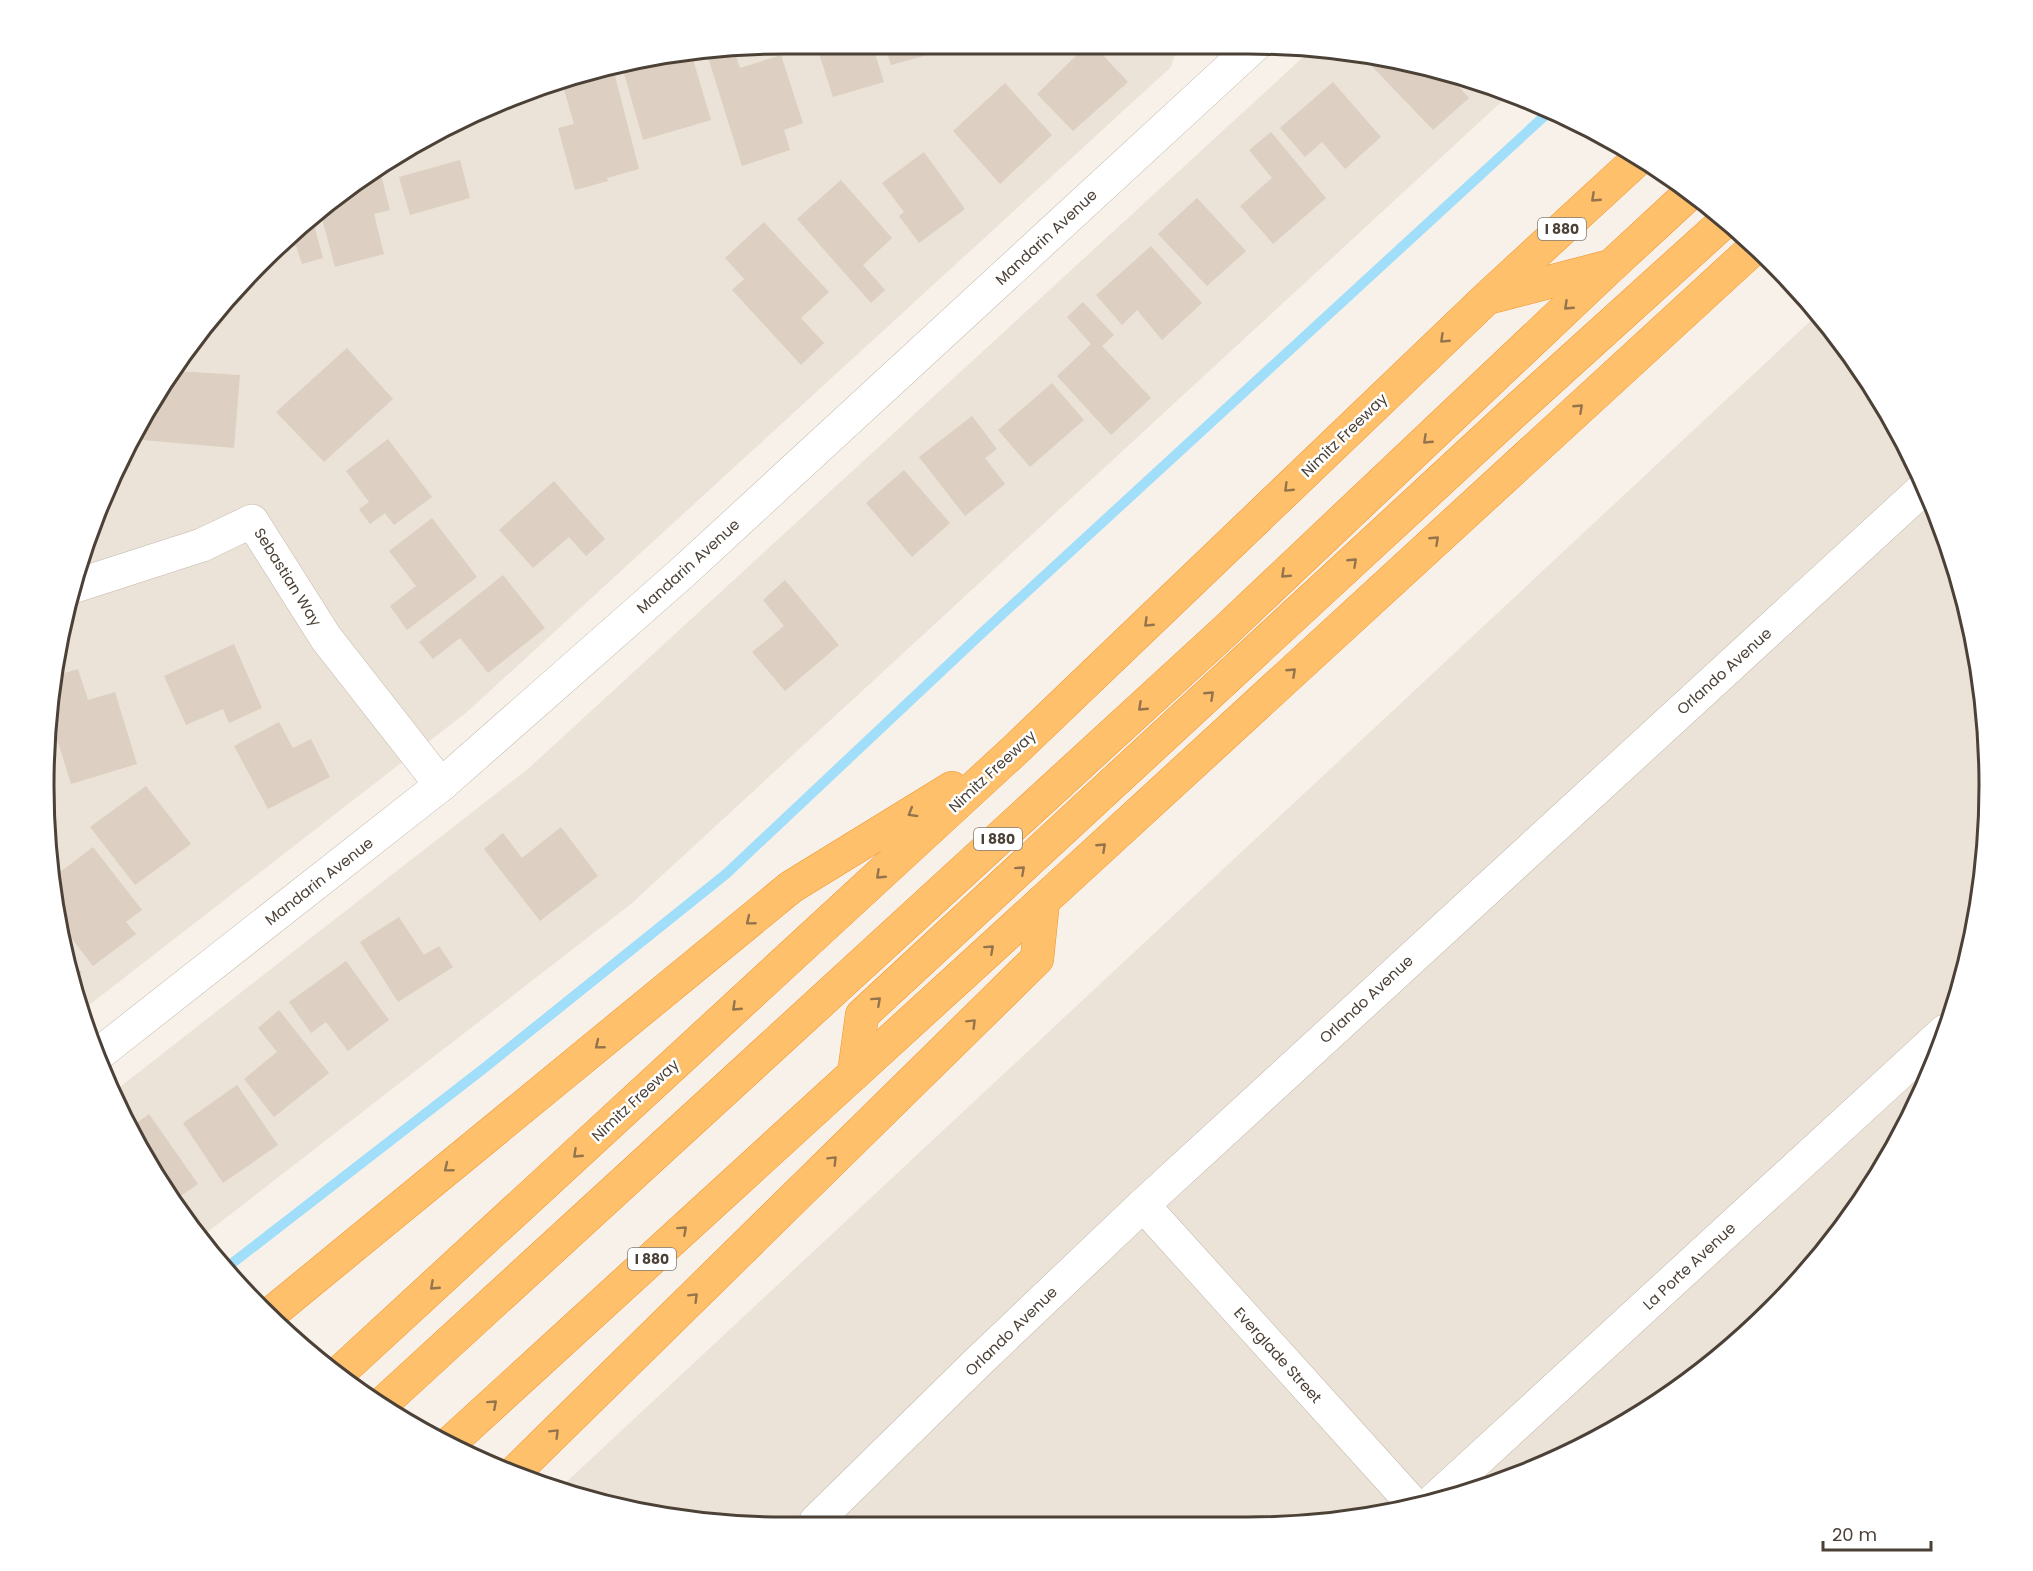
<svg xmlns="http://www.w3.org/2000/svg" width="2033" height="1571" font-family="Poppins,sans-serif">
<style>
.residential{fill:#ebe3d7}
.lines{fill:none;stroke-linecap:round;stroke-linejoin:round}
.stream{stroke:#a0def9;stroke-width:10}
.building{fill:#ddcfc1}
.minor-casing{stroke:#c4b8ab;stroke-width:34}
.highway-casing{stroke:#f0942a;stroke-width:34}
.minor{stroke:#fff;stroke-width:33}
.highway{stroke:#ffc06c;stroke-width:33}
.oneway{stroke:#94744c}
.labels{text-anchor:middle;dominant-baseline:central;stroke-width:5;stroke-linejoin:round;paint-order:stroke}
.shield{fill:#fff;stroke:#827a73;stroke-width:1.5}
.shield-label{font-size:14px;font-weight:bold;fill:#4c4137}
.street-label{font-size:15px;fill:#4c4137;stroke:#fff}
.rim{fill:none;stroke:#4c4137;stroke-width:3}
</style>
<rect width="100%" height="100%" fill="#f7f1ea"/>
<g class="residential">
<polygon points="786,44 1175,45 1176,51 1171,67 467,712 80,1012 69,978 44,786 69,594 143,415 261,261 414,143 593,69"/>
<polygon points="1313,48 1486,83 1511,93 631,904 201,1237 168,1197 112,1093 529,768"/>
<polygon points="1819,313 1865,374 1933,502 1975,641 1989,786 1975,931 1933,1070 1864,1198 1772,1310 1659,1403 1486,1488 1344,1521 688,1521 561,1487"/>
</g>
<g class="lines">
<polyline class="stream" points="226,1268 483,1069 726,874 983,632 1551,110"/>
</g>
<g class="building">
<polygon points="816,44 872,44 884,82 833,97"/>
<polygon points="884,44 952,44 953,48 891,65"/>
<polygon points="1085,44 1103,44 1098,50 1128,82 1073,131 1037,94 1086,46"/>
<polygon points="734,50 740,68 781,55 803,123 784,130 790,150 742,166 707,54"/>
<polygon points="692,56 711,120 643,140 623,70 656,61"/>
<polygon points="1365,59 1448,75 1469,98 1433,130"/>
<polygon points="614,72 639,169 607,178 608,181 575,190 558,128 574,124 563,86"/>
<polygon points="1333,82 1381,137 1345,169 1322,142 1305,157 1280,128"/>
<polygon points="1005,83 1052,135 1000,184 953,131"/>
<polygon points="1271,132 1326,198 1273,244 1240,206 1272,178 1249,150"/>
<polygon points="924,152 965,209 919,243 899,216 904,212 882,183"/>
<polygon points="460,160 470,198 410,215 399,177"/>
<polygon points="377,171 380,171 390,210 374,214 384,254 335,267 321,215"/>
<polygon points="841,180 892,238 863,265 885,290 871,303 797,219"/>
<polygon points="1197,198 1246,251 1207,286 1158,234"/>
<polygon points="313,221 323,258 302,264 296,246 272,252"/>
<polygon points="764,222 829,292 801,318 824,343 801,365 732,290 744,279 725,258"/>
<polygon points="1151,246 1202,303 1162,340 1137,310 1122,325 1096,295"/>
<polygon points="1083,302 1114,335 1102,346 1151,398 1111,435 1057,376 1091,344 1067,317"/>
<polygon points="347,348 393,399 324,462 276,412"/>
<polygon points="176,371 240,375 234,448 142,440 144,413"/>
<polygon points="1052,383 1084,420 1030,467 998,430"/>
<polygon points="972,416 997,449 985,458 1005,484 965,516 919,457"/>
<polygon points="388,439 432,497 394,525 385,513 370,524 359,509 369,502 346,471"/>
<polygon points="127,454 131,466 120,469"/>
<polygon points="904,470 950,523 912,557 866,503"/>
<polygon points="554,481 605,539 586,556 569,537 533,568 499,530"/>
<polygon points="432,518 477,577 407,630 390,606 416,586 389,551"/>
<polygon points="503,575 545,628 488,673 460,638 433,659 419,642"/>
<polygon points="785,580 839,645 785,691 752,652 784,626 763,600"/>
<polygon points="234,644 262,708 229,723 223,709 186,725 164,676"/>
<polygon points="78,669 88,700 115,692 137,764 71,784 52,723 58,675"/>
<polygon points="279,722 293,748 311,739 330,777 268,809 234,746"/>
<polygon points="146,786 191,844 135,885 90,827"/>
<polygon points="561,827 598,876 540,921 484,849 503,833 522,858"/>
<polygon points="93,847 142,910 126,922 136,934 93,966 62,926 55,876"/>
<polygon points="399,917 424,955 439,946 453,967 398,1002 360,942"/>
<polygon points="65,952 82,973 70,982 69,978"/>
<polygon points="346,961 389,1020 348,1051 326,1022 311,1033 289,1002"/>
<polygon points="279,1010 329,1073 274,1117 244,1079 277,1052 258,1028"/>
<polygon points="237,1085 278,1145 223,1183 183,1123"/>
<polygon points="149,1114 198,1184 172,1202 141,1145 143,1144 131,1127"/>
</g>
<g class="lines">
<defs>
<g id="minor">
<polyline points="72,587 202,545 252,521 326,638 441,785"/>
<polyline points="96,1056 441,785 683,572 1255,45"/>
<polyline points="1143,1205 1414,1505"/>
<polyline points="1434,1500 1945,1031"/>
<polyline points="816,1521 979,1361 1143,1205 1925,487"/>
</g>
<g id="highway">
<polyline points="1491,297 1607,267"/>
<polyline points="854,1074 862,1015 1513,413 1725,221"/>
<polyline points="268,1316 791,887 952,788"/>
<polyline points="338,1374 1015,750 1487,298 1638,159"/>
<polyline points="380,1406 1223,633 1611,266 1691,192"/>
<polyline points="450,1443 1043,901 1754,248"/>
<polyline points="513,1474 1037,959 1043,901"/>
</g>
</defs>
<use href="#minor" class="minor-casing"/>
<use href="#highway" class="highway-casing"/>
<use href="#minor" class="minor"/>
<use href="#highway" class="highway"/>
</g>
<defs><path id="oneway-chevron" d="M-2-3.5L2.5 0L-2 3.5" fill="none" stroke-width="1.6" stroke-linecap="round" stroke-linejoin="round" transform="scale(1.5)"/></defs>
<g class="oneway">
<use href="#oneway-chevron" transform="translate(1595 198) rotate(137)"/>
<use href="#oneway-chevron" transform="translate(1568 306) rotate(137)"/>
<use href="#oneway-chevron" transform="translate(1444 339) rotate(136)"/>
<use href="#oneway-chevron" transform="translate(1579 408) rotate(-43)"/>
<use href="#oneway-chevron" transform="translate(1427 440) rotate(137)"/>
<use href="#oneway-chevron" transform="translate(1288 488) rotate(136)"/>
<use href="#oneway-chevron" transform="translate(1435 540) rotate(-43)"/>
<use href="#oneway-chevron" transform="translate(1353 562) rotate(-43)"/>
<use href="#oneway-chevron" transform="translate(1285 574) rotate(137)"/>
<use href="#oneway-chevron" transform="translate(1148 623) rotate(136)"/>
<use href="#oneway-chevron" transform="translate(1292 672) rotate(-43)"/>
<use href="#oneway-chevron" transform="translate(1210 695) rotate(-43)"/>
<use href="#oneway-chevron" transform="translate(1142 707) rotate(137)"/>
<use href="#oneway-chevron" transform="translate(912 813) rotate(149)"/>
<use href="#oneway-chevron" transform="translate(1102 847) rotate(-43)"/>
<use href="#oneway-chevron" transform="translate(1021 870) rotate(-42)"/>
<use href="#oneway-chevron" transform="translate(880 875) rotate(137)"/>
<use href="#oneway-chevron" transform="translate(750 921) rotate(141)"/>
<use href="#oneway-chevron" transform="translate(990 949) rotate(-42)"/>
<use href="#oneway-chevron" transform="translate(877 1001) rotate(-42)"/>
<use href="#oneway-chevron" transform="translate(736 1007) rotate(137)"/>
<use href="#oneway-chevron" transform="translate(972 1023) rotate(-45)"/>
<use href="#oneway-chevron" transform="translate(599 1045) rotate(141)"/>
<use href="#oneway-chevron" transform="translate(577 1154) rotate(137)"/>
<use href="#oneway-chevron" transform="translate(833 1160) rotate(-45)"/>
<use href="#oneway-chevron" transform="translate(448 1168) rotate(141)"/>
<use href="#oneway-chevron" transform="translate(683 1230) rotate(-42)"/>
<use href="#oneway-chevron" transform="translate(434 1286) rotate(137)"/>
<use href="#oneway-chevron" transform="translate(694 1297) rotate(-45)"/>
<use href="#oneway-chevron" transform="translate(493 1404) rotate(-42)"/>
<use href="#oneway-chevron" transform="translate(555 1433) rotate(-45)"/>
</g>
<g class="labels">
<g class="shield">
<rect x="1538" y="218" width="48" height="22" rx="4.5"/>
<rect x="974" y="828" width="48" height="22" rx="4.5"/>
<rect x="628" y="1248" width="48" height="22" rx="4.5"/>
</g>
<g class="shield-label">
<text x="1562" y="229">I 880</text>
<text x="998" y="839">I 880</text>
<text x="652" y="1259">I 880</text>
</g>
<g class="street-label">
<text transform="translate(1046 237) rotate(-43)">Mandarin Avenue</text>
<text transform="translate(1344 435) rotate(-44)">Nimitz Freeway</text>
<text transform="translate(688 566) rotate(-42)">Mandarin Avenue</text>
<text transform="translate(288 577) rotate(58)">Sebastian Way</text>
<text transform="translate(1724 671) rotate(-42)">Orlando Avenue</text>
<text transform="translate(992 771) rotate(-43)">Nimitz Freeway</text>
<text transform="translate(319 881) rotate(-38)">Mandarin Avenue</text>
<text transform="translate(1366 999) rotate(-43)">Orlando Avenue</text>
<text transform="translate(635 1100) rotate(-43)">Nimitz Freeway</text>
<text transform="translate(1689 1266) rotate(-43)">La Porte Avenue</text>
<text transform="translate(1011 1331) rotate(-44)">Orlando Avenue</text>
<text transform="translate(1278 1355) rotate(48)">Everglade Street</text>
</g>
</g>
<path d="M0 0H2033V1571H0ZM785 54H1248A731 731 0 0 1 1979 785V786A731 731 0 0 1 1248 1517H785A731 731 0 0 1 54 786V785A731 731 0 0 1 785 54Z" fill="#fff" fill-rule="evenodd"/>
<path class="rim" d="M785 54H1248A731 731 0 0 1 1979 785V786A731 731 0 0 1 1248 1517H785A731 731 0 0 1 54 786V785A731 731 0 0 1 785 54Z"/>
<path d="M1823 1541v9h108v-9" fill="none" stroke="#4c4137" stroke-width="3"/>
<text x="1832" y="1541" font-size="18" fill="#4c4137" stroke="#ffffff" stroke-width="4.5" paint-order="stroke">20 m</text>
</svg>
